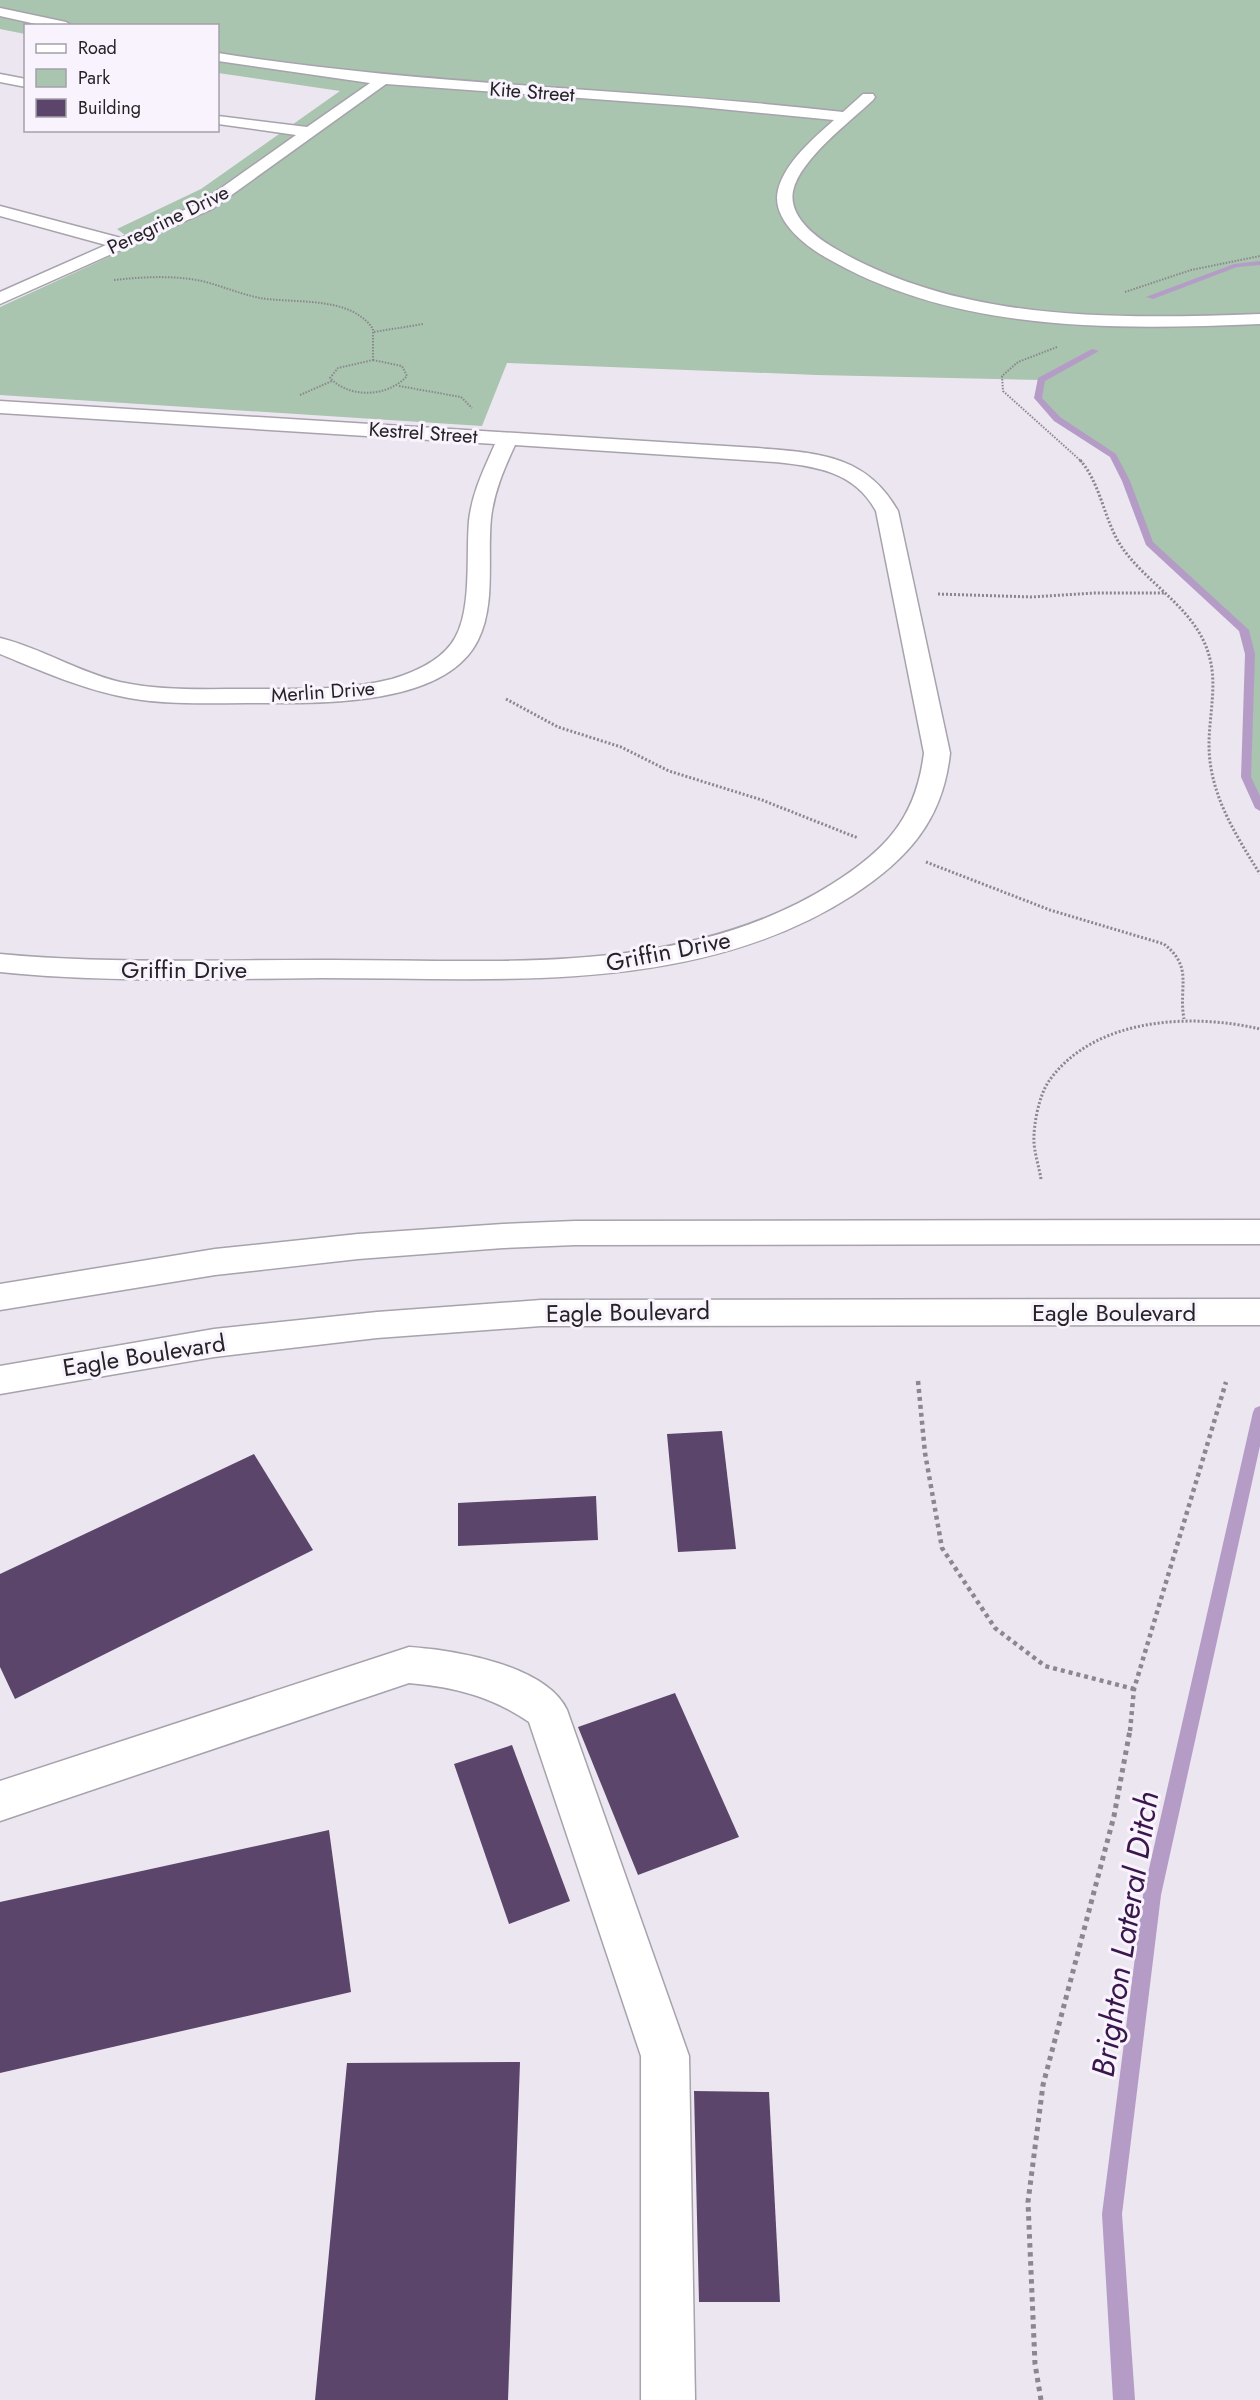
<svg xmlns="http://www.w3.org/2000/svg" width="1260" height="2400" font-family="Jost,sans-serif">
<style>
.green{fill:#a9c4af}
.lines{fill:none;stroke-linecap:round;stroke-linejoin:round}
.stream{fill:#b59cc7;fill-rule:evenodd}
.building{fill:#5b456b}
.street-casing{stroke:#a7a2ac;stroke-width:3}
.secondary-casing{stroke:#a7a2ac;stroke-width:3}
.path-far3{stroke:#8b878e;stroke-width:2;stroke-dasharray:1.5 1.5;stroke-linecap:butt}
.path-far2{stroke:#8b878e;stroke-width:3;stroke-dasharray:2 2;stroke-linecap:butt}
.path-far1{stroke:#8b878e;stroke-width:4.5;stroke-dasharray:4 4;stroke-linecap:butt}
.path{stroke:#8b878e;stroke-width:5;stroke-dasharray:4.5 4.5;stroke-linecap:butt}
.street{fill:#fff;fill-rule:evenodd}
.secondary{fill:#fff;fill-rule:evenodd}
.labels{text-anchor:middle;dominant-baseline:central;stroke-width:6;stroke-linejoin:round;paint-order:stroke}
.far-street-label{font-size:20px;fill:#252326;stroke:#f9f3fe}
.street-label{font-size:24px;fill:#252326;stroke:#f9f3fe}
.near-water-label{font-size:32px;font-style:italic;fill:#39174c;stroke:#f9f3fe}
</style>
<rect width="100%" height="100%" fill="#ece6f0"/>
<polygon class="green" points="0,0 1260,0 1260,808 1246,777 1250,654 1244,630 1149,543 1126,481 1113,456 1057,419 1038,398 1041,380 817,375 507,363 482,426 0,395 0,307 137,244 117,229 201,189 340,91 218,73 218,26 26,26 25,34 0,29"/>
<g class="lines">
<g class="stream">
<polygon points="1260,261 1260,265 1237,267 1153,299 1146,297 1234,264"/>
<polygon points="1092,349 1099,351 1045,381 1042,398 1060,417 1116,454 1130,481 1153,542 1249,630 1255,654 1251,777 1260,796 1260,811 1255,808 1241,777 1245,654 1239,631 1146,545 1122,481 1110,457 1054,421 1034,398 1038,378"/>
<polygon points="1260,1406 1260,1446 1161,1895 1122,2214 1135,2400 1113,2400 1102,2214 1143,1895 1253,1412 1255,1408"/>
</g>
</g>
<g class="building">
<polygon points="722,1431 736,1549 678,1552 667,1434"/>
<polygon points="254,1454 313,1550 15,1699 0,1667 0,1574"/>
<polygon points="596,1496 598,1540 458,1546 458,1503"/>
<polygon points="675,1693 739,1837 638,1875 578,1727"/>
<polygon points="512,1745 570,1901 509,1924 454,1764"/>
<polygon points="329,1830 351,1992 0,2073 0,1902"/>
<polygon points="520,2062 508,2400 315,2400 347,2063"/>
<polygon points="694,2091 769,2092 780,2302 699,2302"/>
</g>
<g class="lines">
<defs>
<g id="street">
<polygon points="0,8 66,22 72,26 45,26 0,16"/>
<path d="M218 53C425 86 635 88 843 112L863 94H873L875 97 873 100C850 122 800 159 793 191 788 217 817 238 836 249 964 323 1117 319 1260 314V324C1113 330 955 333 825 257 804 245 771 219 778 190 785 162 814 138 834 120L690 106 386 84 212 209 0 304V292L106 245 0 216V206L121 238 200 203 296 135 218 124V116L307 127 370 83 218 61Z"/>
<polygon points="0,74 26,79 26,87 0,82"/>
<path d="M0 401 757 448C817 453 866 454 898 511L950 753C943 820 908 859 853 895 697 996 499 978 321 978 214 979 107 983 0 972V954C107 964 213 960 321 960 491 959 682 979 832 884 886 850 916 818 924 753L876 511C855 472 816 466 775 462L515 445C504 469 494 492 491 518 487 557 496 604 478 640 444 709 312 703 247 703 208 703 168 705 129 698 84 690 42 671 0 654V638C41 648 78 672 120 682 161 691 204 689 247 689 294 689 345 691 392 679 415 672 443 660 455 638 472 609 466 555 469 521 472 493 484 469 495 444L0 413Z"/>
<path d="M409 1647C454 1650 546 1665 567 1710L689 2056 695 2400H641V2056L529 1722C491 1696 454 1687 409 1683L0 1821V1781Z"/>
</g>
<g id="secondary">
<polygon points="1260,1220 1260,1244 575,1245 503,1248 358,1259 215,1275 0,1310 0,1284 215,1249 358,1234 503,1224 575,1221"/>
<polygon points="1260,1299 1260,1325 541,1326 377,1338 214,1357 0,1394 0,1366 214,1329 377,1312 541,1300"/>
</g>
</defs>
<use href="#street" class="street-casing"/>
<use href="#secondary" class="secondary-casing"/>
<g class="path-far3">
<path d="M114 280C143 277 173 275 202 281 222 286 240 294 260 298 295 304 350 295 373 329V360"/>
<polyline points="1125,292 1191,270 1260,256"/>
<polyline points="374,332 423,324"/>
<polyline points="1057,347 1018,362 1002,376 1003,391 1082,462"/>
<path d="M373 360 402 366 407 376C388 397 350 399 330 378L338 368Z"/>
<polyline points="399,386 461,397 472,408"/>
<polyline points="300,395 332,381"/>
</g>
<g class="path-far2">
<path d="M1080 460C1101 484 1104 520 1121 546 1148 586 1198 609 1210 659 1217 687 1209 716 1209 745 1209 793 1235 834 1260 874"/>
<polyline points="938,594 1032,597 1094,593 1164,593"/>
<polyline points="506,699 558,727 621,747 669,771 762,800 858,838"/>
<path d="M926 862 1050 910 1164 944C1194 968 1178 986 1184 1019"/>
<path d="M1041 1179C1039 1167 1035 1155 1034 1143 1033 1126 1039 1095 1049 1081 1094 1017 1192 1013 1260 1029"/>
</g>
<g class="path-far1">
<polyline points="918,1381 925,1453 942,1548 995,1628 1045,1666 1134,1689"/>
<polyline points="1130,1731 1134,1689 1226,1382"/>
</g>
<polyline class="path" points="1041,2400 1035,2364 1028,2202 1043,2085 1114,1816 1130,1730"/>
<use href="#street" class="street"/>
<use href="#secondary" class="secondary"/>
</g>
<g class="labels">
<g class="far-street-label">
<text transform="translate(532 92) rotate(4)">Kite Street</text>
<text transform="translate(168 220) rotate(-26)">Peregrine Drive</text>
<text transform="translate(423 433) rotate(4)">Kestrel Street</text>
<text transform="translate(323 692) rotate(-4)">Merlin Drive</text>
</g>
<g class="street-label">
<text transform="translate(668 951) rotate(-11)">Griffin Drive</text>
<text x="184" y="969">Griffin Drive</text>
<text transform="translate(628 1312) rotate(-1)">Eagle Boulevard</text>
<text x="1114" y="1312">Eagle Boulevard</text>
<text transform="translate(144 1355) rotate(-9)">Eagle Boulevard</text>
</g>
<g class="near-water-label">
<text transform="translate(1125 1934) rotate(-81)">Brighton Lateral Ditch</text>
</g>
</g>
<rect x="24" y="24" width="195" height="108" fill="#f9f3fe" stroke="#a4a0a8" stroke-width="1.5"/>
<rect x="36" y="44" width="30" height="9" fill="#ffffff" stroke="#a4a0a8" stroke-width="1.5"/>
<text x="78" y="54" font-size="18" fill="#252326">Road</text>
<rect x="36" y="69" width="30" height="18" fill="#a9c4af" stroke="#a4a0a8" stroke-width="1.5"/>
<text x="78" y="84" font-size="18" fill="#252326">Park</text>
<rect x="36" y="99" width="30" height="18" fill="#5b456b" stroke="#a4a0a8" stroke-width="1.5"/>
<text x="78" y="114" font-size="18" fill="#252326">Building</text>
</svg>
